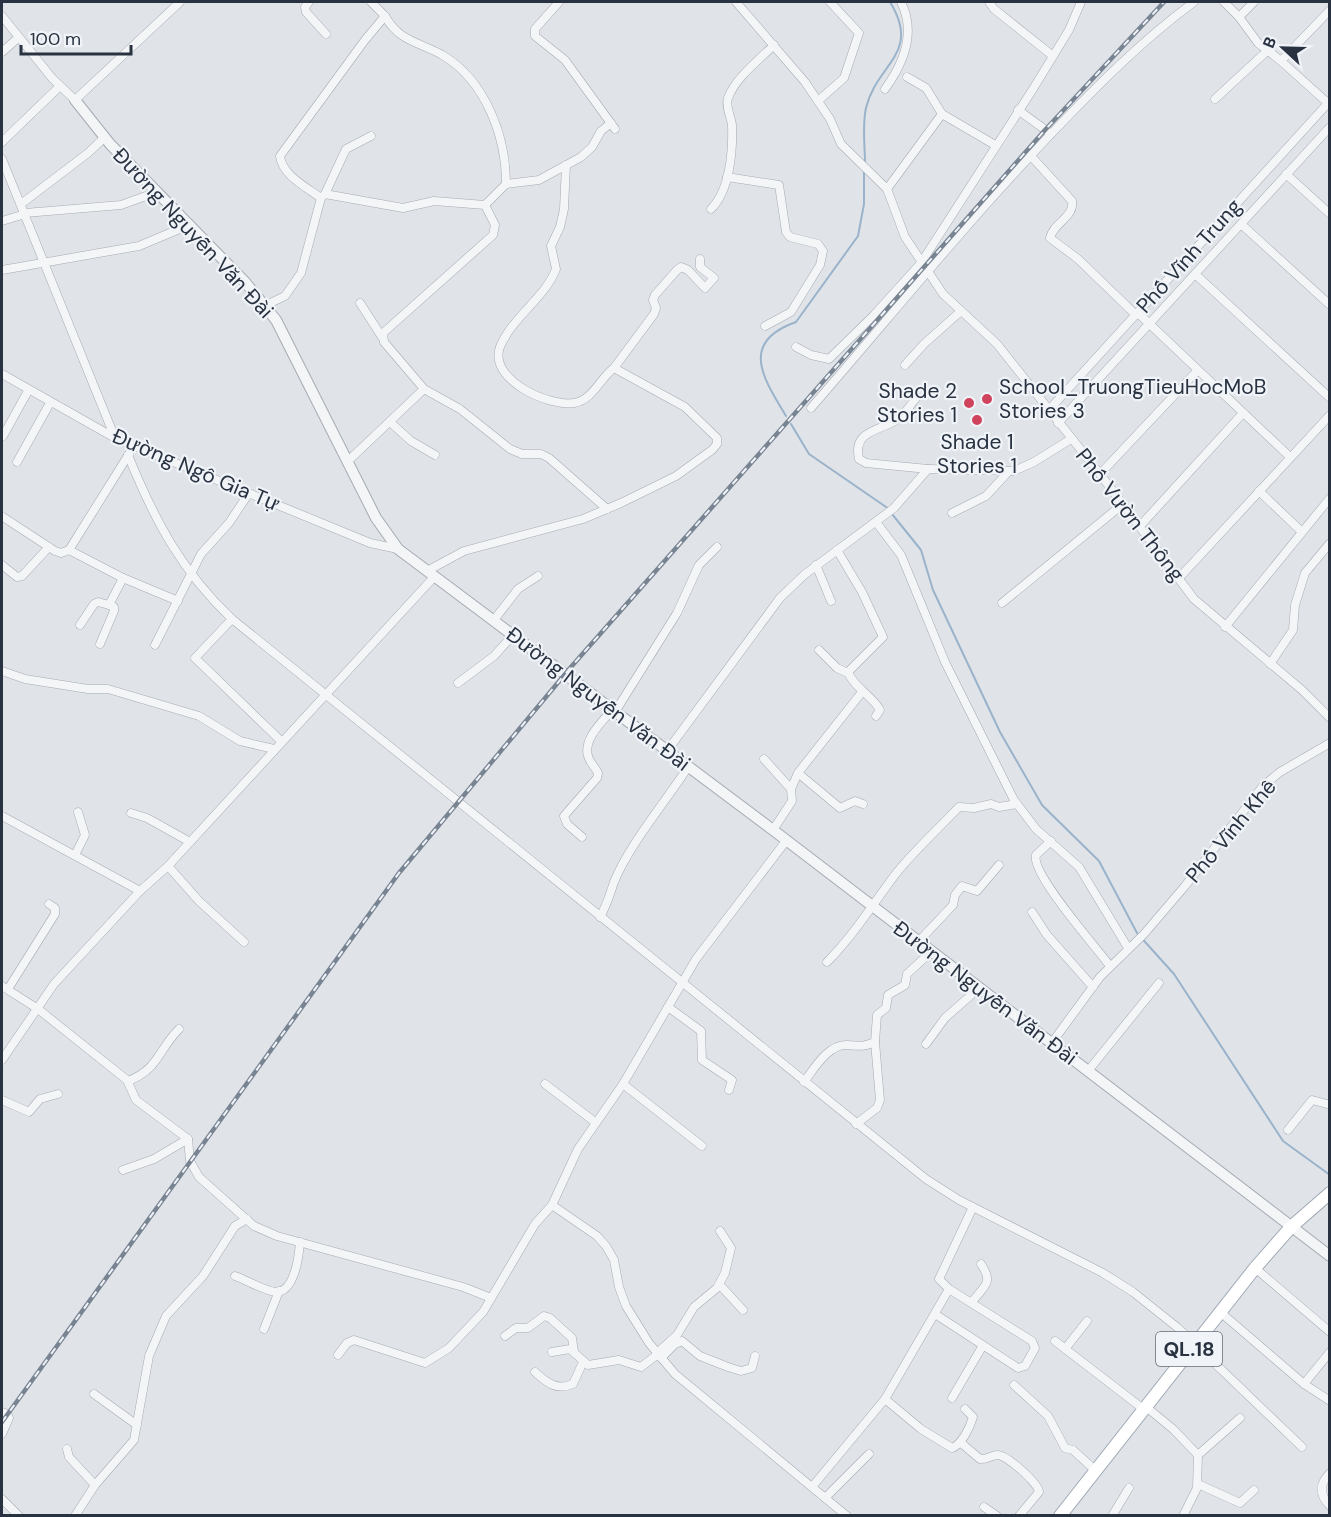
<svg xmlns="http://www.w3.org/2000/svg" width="1331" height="1517" font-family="'DM Sans',sans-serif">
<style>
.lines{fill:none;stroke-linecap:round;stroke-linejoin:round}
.stream{stroke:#9ab3ca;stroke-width:2}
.minor-casing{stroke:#a5abb3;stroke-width:9}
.tertiary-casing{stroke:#a5abb3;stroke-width:12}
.primary-casing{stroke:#9fa9b5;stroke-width:14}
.minor{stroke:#f3f5f7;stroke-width:8}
.tertiary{stroke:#f3f5f7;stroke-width:10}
.primary{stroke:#fff;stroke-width:12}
.rail-casing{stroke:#798493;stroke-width:4.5}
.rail{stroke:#f0f3f7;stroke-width:2;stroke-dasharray:7;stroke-linecap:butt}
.poi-dot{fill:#d0435c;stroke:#f0f3f7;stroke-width:2}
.labels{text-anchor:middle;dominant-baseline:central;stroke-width:4.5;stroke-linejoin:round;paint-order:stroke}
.shield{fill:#f0f3f7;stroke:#646c78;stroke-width:1.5}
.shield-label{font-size:20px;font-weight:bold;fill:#283241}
.street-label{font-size:21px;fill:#283241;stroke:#f0f3f7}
.poi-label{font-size:21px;fill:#283241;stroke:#f0f3f7;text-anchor:start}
</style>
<rect width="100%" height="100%" fill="#e0e4e9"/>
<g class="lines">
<g class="stream">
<path d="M865 164C865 146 862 126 866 108 876 64 922 54 890 2"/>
<path d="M786 416C763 378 739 342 796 322L858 236 864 204V170"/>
<polyline points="791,424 809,454 889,509"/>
<polyline points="892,514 921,550 933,590 1000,732 1042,805 1099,861 1137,933 1174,974 1283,1141 1330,1175"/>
</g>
<defs>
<g id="minor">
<polyline points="309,2 305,7 306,12 326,34"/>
<polyline points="559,2 535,29 535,36 565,60 615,129"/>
<polyline points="736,2 805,82 830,119 841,144 887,189 905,237 943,294 997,344 1100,474 1194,599 1302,690 1330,718"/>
<polyline points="989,2 994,9 1053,56"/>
<polyline points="1224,2 1239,17"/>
<polyline points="1254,2 1239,17 1258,43 1281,61 1330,10"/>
<polyline points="2,16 52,78 75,100 180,2"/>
<path d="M385 16C400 43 421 42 444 56 486 82 506 137 506 184"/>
<polyline points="2,52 18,38"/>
<polyline points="1281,61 1330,105"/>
<path d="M885 89C904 63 916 32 901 2"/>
<polyline points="1215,99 1267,51"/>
<polyline points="818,101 844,78 859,33 830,2"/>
<polyline points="1018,110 1051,134"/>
<polyline points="942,114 995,145"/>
<polyline points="2,142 60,86"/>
<path d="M1030 155 1072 201C1075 217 1053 223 1050 238L1078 259 1136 315"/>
<polyline points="2,159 115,438"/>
<path d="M566 165 564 209 560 227 551 246 556 269C545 298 512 317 500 347 488 379 548 407 574 403 593 400 600 378 614 368"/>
<polyline points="1286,174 1330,214"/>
<polyline points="727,177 779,185 786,232 790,237 818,244 823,251 820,265 791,312 765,326"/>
<polyline points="887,189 942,114 926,88 907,77"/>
<polyline points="325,194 346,149 371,136"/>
<path d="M321 198C306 187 282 175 280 156L365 40 385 16 371 2"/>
<polyline points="21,204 88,153 105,137"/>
<path d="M711 209C730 190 733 151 732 125 731 116 725 107 728 98 736 77 759 60 774 45"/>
<polyline points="25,213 121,205 157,192"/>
<polyline points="2,221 25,214"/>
<polyline points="1241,224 1330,305"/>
<polyline points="2,270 139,246 189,225"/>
<polyline points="1195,274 1330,398"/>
<polyline points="360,303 382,337"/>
<polyline points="264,306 285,296 301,273 321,198 325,194 403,208 434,201 485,205 506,184 539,180 581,157 592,147 601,131 611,123"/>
<polyline points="1138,313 1290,457"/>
<polyline points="796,347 811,355 829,359 874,315 921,263 1033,89 1069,30 1081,2"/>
<polyline points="905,365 924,344 961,311"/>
<polyline points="2,374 115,438 370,543 398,549"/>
<polyline points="424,389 460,409 510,449 522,454 541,454 549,458 607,509"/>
<path d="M917 397C911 404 905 414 898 419 882 431 852 429 859 459L866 463 928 469"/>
<path d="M811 408C891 316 967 222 1051 134 1096 87 1141 41 1194 2"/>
<polyline points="1048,411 1330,101"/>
<polyline points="390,422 411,441 435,455"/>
<polyline points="1058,423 1330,127"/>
<polyline points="3,436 28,391"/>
<path d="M128 455C154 519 181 571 232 619L926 1179 959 1200 1103 1273 1133 1292 1178 1328 1302 1447"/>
<polyline points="348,461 424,389 384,342 383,333 493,235 495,225 485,205"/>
<polyline points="17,462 50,403"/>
<polyline points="1100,474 1198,370"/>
<polyline points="1259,491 1302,532"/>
<polyline points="952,513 986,496 1009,471"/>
<polyline points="3,517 55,551 61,553 69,550 123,578 178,601"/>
<polyline points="876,522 901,555 945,662 1014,800 1036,829 1079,867 1128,948"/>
<polyline points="1140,526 1243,413"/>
<polyline points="69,550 129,454"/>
<path d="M837 550 862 592 883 637 848 672C854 688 872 695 880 710L876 716"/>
<polyline points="2,565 17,577 22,576 49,547"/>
<polyline points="816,565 831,601"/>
<polyline points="427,571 464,551 583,519 621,503 676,476 712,450 717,444 717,438 685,407 614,368 654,314 656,308 653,300 655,295 677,270 681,267 688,270 705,288 714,278 700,267 700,259"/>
<polyline points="1179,578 1330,415"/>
<polyline points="1002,603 1123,504"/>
<polyline points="232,619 195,658 281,741"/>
<polyline points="494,620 518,589 538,576"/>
<polyline points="80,625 94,604 98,602 109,605"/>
<polyline points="1225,627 1330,498"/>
<polyline points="100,644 114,611 114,607 109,605 123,578"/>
<polyline points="155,645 201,554 229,523 249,493"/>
<polyline points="819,650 837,668 848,673"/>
<polyline points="1270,664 1293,630 1295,605 1305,573 1330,543"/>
<polyline points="2,671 25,679 88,689 108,689 199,716 240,741 274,749"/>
<polyline points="458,683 494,656 513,635"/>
<polyline points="615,712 677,613 699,565 717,547"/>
<polyline points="667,751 780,598 804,575 894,508 928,469 1014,471 1034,462 1071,439"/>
<polyline points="764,759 791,789"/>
<polyline points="798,773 840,808 855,801 863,804"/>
<polyline points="131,813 147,818 190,842"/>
<polyline points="2,816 140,891 168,866 434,577"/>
<polyline points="773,830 792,801 791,789 798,773 862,692"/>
<path d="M582 837 567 824 564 816 597 778 598 773C595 767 590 763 588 756 583 739 602 722 612 710"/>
<path d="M1051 841 1036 855C1030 873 1097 948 1110 966"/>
<polyline points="75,855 85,835 78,812"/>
<polyline points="168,866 199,901 244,942"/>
<polyline points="1032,912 1047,935 1093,987"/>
<path d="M600 917C607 905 610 894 614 882 629 845 666 801 688 767"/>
<polyline points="918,942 953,905 955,895 962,886 977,891 999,865"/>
<path d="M827 962C855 934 874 902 898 871 917 848 939 828 959 807L974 808 991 804 999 807 1017 804"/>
<polyline points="2,986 38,1009 127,1080 136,1100 188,1139 190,1161 199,1177 254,1226 277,1236 463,1287 491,1298"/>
<polyline points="8,989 55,914 55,908 49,904"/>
<polyline points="668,1007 701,1031 702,1060 732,1080 729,1090"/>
<polyline points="926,1044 945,1018 979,988"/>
<polyline points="1051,1044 1100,977 1144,934 1185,886 1263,786 1280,772 1330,743"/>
<polyline points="2,1060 54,984 140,891"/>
<polyline points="1088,1071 1159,983"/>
<path d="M128 1081C159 1069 158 1050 179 1029"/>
<path d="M804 1082C814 1069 828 1044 847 1045 859 1046 863 1047 875 1042"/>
<polyline points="545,1084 595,1122"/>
<polyline points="623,1084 702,1146"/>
<polyline points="2,1100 29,1112 40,1099 58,1094"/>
<polyline points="856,1124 877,1108 880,1100 875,1042 877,1015 886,1008 888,995 905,985 907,974 931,952"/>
<polyline points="1288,1130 1312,1100 1327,1104"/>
<polyline points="123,1170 154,1159 188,1139"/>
<polyline points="552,1205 597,1236 606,1246 614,1260 619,1287 626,1306 649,1343 675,1374 847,1516"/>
<polyline points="1255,1268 1330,1332"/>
<path d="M235 1276C247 1280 264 1291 276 1292 295 1292 299 1255 300 1242"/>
<polyline points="719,1284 743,1310"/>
<path d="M972 1302C984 1286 994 1283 981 1264"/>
<polyline points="1219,1311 1304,1384 1330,1401"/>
<polyline points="935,1314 1018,1368 1025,1366 1035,1348 1032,1341 949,1289 939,1279 973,1207"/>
<polyline points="264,1329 279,1291"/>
<polyline points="505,1336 516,1328 528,1328 544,1316 550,1318 572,1338 574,1352"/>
<polyline points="1055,1341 1142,1408"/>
<polyline points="1065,1349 1087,1321"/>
<polyline points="552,1352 570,1349 588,1365 619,1360 641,1367 658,1354"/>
<polyline points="657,1353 677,1335 694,1307 717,1288 725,1273 731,1248 720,1231"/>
<polyline points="338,1355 347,1343 354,1340 425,1363 449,1348 483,1312 535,1224 552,1205 578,1149 623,1084 696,959 786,841"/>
<polyline points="661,1358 675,1344 682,1341 700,1356 728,1367 741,1371 752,1368 755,1356"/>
<path d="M535 1372C547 1383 557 1391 573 1384L583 1362"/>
<polyline points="1304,1384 1330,1352"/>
<polyline points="1014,1385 1048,1416 1065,1448 1073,1450 1096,1471"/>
<polyline points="94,1394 137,1425"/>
<polyline points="952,1398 982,1347"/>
<path d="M885 1399 921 1429 952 1448C961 1445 970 1428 973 1417L965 1409"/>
<polyline points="1145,1406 1173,1429 1198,1455 1197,1488 1183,1516"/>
<polyline points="2,1412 7,1414 9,1418 2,1434"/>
<path d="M960 1442 980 1459C987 1460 991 1455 998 1455 1007 1455 1039 1484 1039 1492L1019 1516"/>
<polyline points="67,1449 69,1457 95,1485"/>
<polyline points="1198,1455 1240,1418"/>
<path d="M1330 1473C1319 1484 1319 1495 1330 1506"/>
<polyline points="1198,1484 1240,1503 1254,1490"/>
<polyline points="812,1487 885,1399 949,1289"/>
<polyline points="825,1498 869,1454"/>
<polyline points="2,1499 19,1516"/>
<polyline points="984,1507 997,1516"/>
<polyline points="75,1516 95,1485 134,1440 149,1356 166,1316 203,1276 235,1226 247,1219"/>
<polyline points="1112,1516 1129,1488"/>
</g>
<polyline id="tertiary" points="75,100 110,144 245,282 276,320 376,518 398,549 773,830 1330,1256"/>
<polyline id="primary" points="1060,1516 1255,1268 1291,1227 1330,1193"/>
</defs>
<use href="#minor" class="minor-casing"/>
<use href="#tertiary" class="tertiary-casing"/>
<use href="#primary" class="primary-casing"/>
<use href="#minor" class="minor"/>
<use href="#tertiary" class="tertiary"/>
<use href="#primary" class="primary"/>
<defs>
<polyline id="rail" points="2,1422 399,873 571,667 1045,130 1164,2"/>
</defs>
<use href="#rail" class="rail-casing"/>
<use href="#rail" class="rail"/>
</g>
<g class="poi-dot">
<circle cx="987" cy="399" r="6"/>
<circle cx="969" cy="403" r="6"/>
<circle cx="977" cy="420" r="6"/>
</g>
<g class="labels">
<rect class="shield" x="1156" y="1332" width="66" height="34" rx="4.5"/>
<g class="shield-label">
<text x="1189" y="1349">QL.18</text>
</g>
<g class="street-label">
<text transform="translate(193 233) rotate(47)">Đường Nguyễn Văn Đài</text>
<text transform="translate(1189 256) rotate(-48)">Phố Vĩnh Trung</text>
<text transform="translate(196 470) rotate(23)">Đường Ngô Gia Tự</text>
<text transform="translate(1130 515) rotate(52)">Phố Vườn Thông</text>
<text transform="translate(598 699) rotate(37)">Đường Nguyễn Văn Đài</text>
<text transform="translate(1231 831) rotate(-50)">Phố Vĩnh Khê</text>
<text transform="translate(985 993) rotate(37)">Đường Nguyễn Văn Đài</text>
</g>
<g class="poi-label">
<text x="999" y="387">School_TruongTieuHocMoB<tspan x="999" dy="24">Stories 3</tspan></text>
<text x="957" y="391" text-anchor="end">Shade 2<tspan x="957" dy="24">Stories 1</tspan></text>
<text x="977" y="442" text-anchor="middle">Shade 1<tspan x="977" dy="24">Stories 1</tspan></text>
</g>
</g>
<rect width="1331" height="1517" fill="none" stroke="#283241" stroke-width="6"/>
<g transform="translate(1283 48) rotate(292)" stroke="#f0f3f7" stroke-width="4.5" paint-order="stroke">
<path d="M0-4.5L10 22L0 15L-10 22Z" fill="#283241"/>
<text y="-9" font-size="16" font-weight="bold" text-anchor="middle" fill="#283241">B</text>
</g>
<path d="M21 45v9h110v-9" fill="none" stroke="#283241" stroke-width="3"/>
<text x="30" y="45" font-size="18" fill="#283241" stroke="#f0f3f7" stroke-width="4.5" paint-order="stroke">100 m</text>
</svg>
